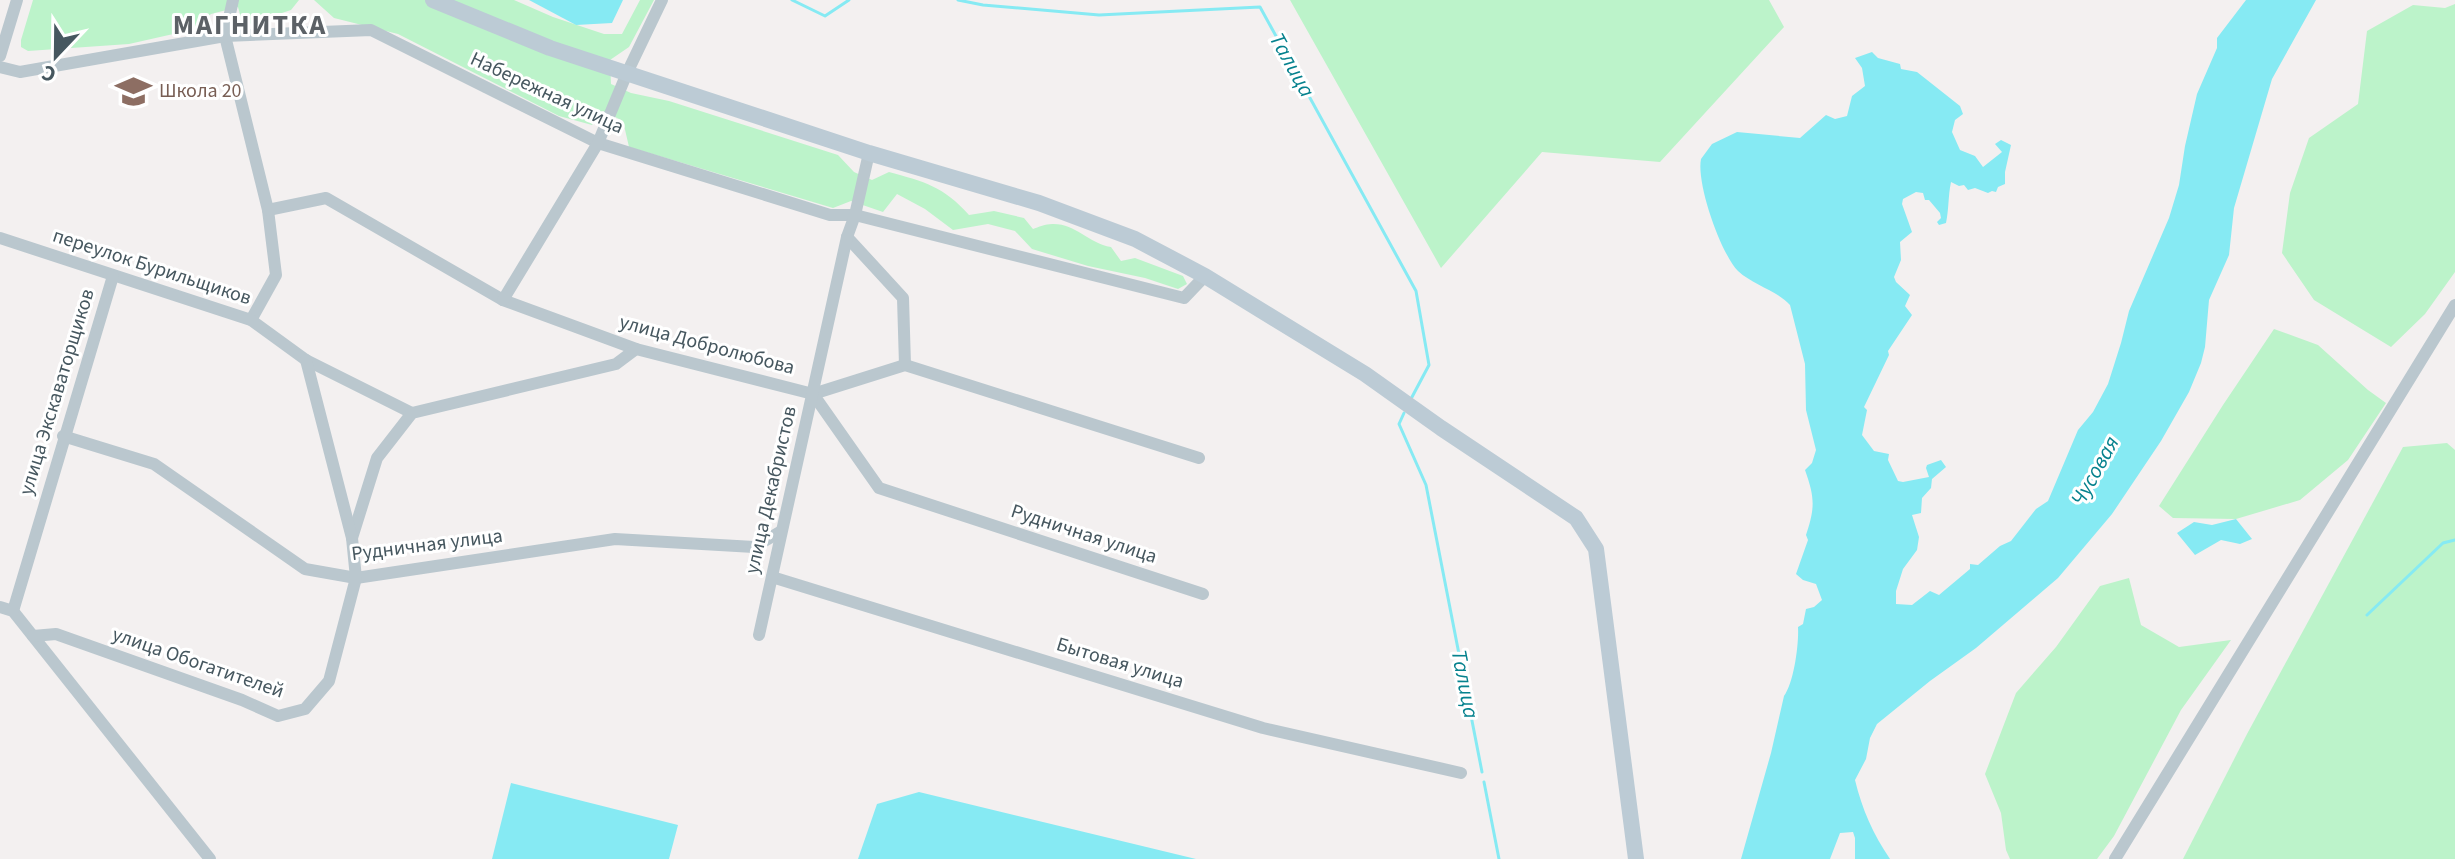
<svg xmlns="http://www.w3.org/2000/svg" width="2455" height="859" font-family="'Source Sans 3',sans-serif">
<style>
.green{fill:#bcf3ca}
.water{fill:#86eaf3}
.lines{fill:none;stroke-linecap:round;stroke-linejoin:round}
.stream{stroke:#86eaf3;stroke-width:3}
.street{stroke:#bac7ce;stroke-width:12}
.secondary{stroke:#bccbd5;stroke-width:16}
.labels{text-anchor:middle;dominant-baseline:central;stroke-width:6;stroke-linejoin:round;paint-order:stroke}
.education-label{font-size:20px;fill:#785e54;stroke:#fff;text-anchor:start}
.street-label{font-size:20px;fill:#46575f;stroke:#fff}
.water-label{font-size:22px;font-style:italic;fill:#06828e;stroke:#fff}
.district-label{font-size:28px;font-weight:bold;letter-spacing:2px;fill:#5c6166;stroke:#fff}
</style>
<rect width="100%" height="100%" fill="#f3f0f0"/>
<g class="green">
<polygon points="33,0 299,0 291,10 243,26 238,7 211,14 191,30 129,44 28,51 21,47 21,40"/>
<path d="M314 0H514L553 17 604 34H622L640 0H654L629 47 610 60 611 84 631 93 669 101 838 155 854 172 872 180 889 172C925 182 943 186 969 215L994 211 1024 218 1033 229C1038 227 1046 224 1052 224 1075 223 1088 243 1111 247L1121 261 1135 258 1183 276 1187 284 1178 289 1145 278 1088 266 1032 249 1015 231 988 224 953 230 925 209 897 194 883 212 851 201 833 208 629 147 623 121 603 111 592 125 559 116 398 34 334 18Z"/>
<polygon points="1290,0 1769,0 1784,27 1660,162 1542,152 1441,268"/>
<polygon points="2455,4 2455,272 2425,314 2391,347 2314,300 2282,253 2290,193 2309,138 2358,104 2367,31 2413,5 2445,8"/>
<polygon points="2274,329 2318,345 2368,390 2386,403 2348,460 2300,500 2236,519 2173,518 2159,506 2223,405"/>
<polygon points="2447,443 2455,450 2455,859 2183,859 2247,734 2403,447"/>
<polygon points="2129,578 2141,625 2179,647 2231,640 2181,710 2114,836 2097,859 2010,859 2006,850 2001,813 1985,774 2016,693 2056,647 2100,586"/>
</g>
<g class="water">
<polygon points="529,0 623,0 612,23 576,25"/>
<path d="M2246 0H2316L2272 79 2234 208 2229 255 2209 300 2205 347 2201 363 2189 392 2161 441 2112 514 2058 578 1976 648 1930 681 1877 724 1870 738 1866 759 1855 780C1862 809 1873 834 1890 859H1855V838L1853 832 1840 833 1830 859H1741L1771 753 1784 696C1794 682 1799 644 1798 627L1803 624 1806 609 1814 607 1822 600 1816 584 1803 580 1796 574 1808 540 1806 535C1815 508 1815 498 1805 470L1812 463 1816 450 1806 410 1805 364 1790 305C1776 290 1753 285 1738 271 1721 254 1696 183 1701 159L1712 144 1737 132 1800 138 1826 115 1835 119 1847 116 1852 96 1865 86 1862 68 1855 58 1872 52 1878 58 1900 64 1901 69 1917 72 1960 106 1963 114 1955 120 1952 132 1960 150 1975 156 1983 167 2002 152 1995 144 2001 140 2011 145 2005 172V184L1998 187 1996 192 1992 191 1988 193 1975 188 1968 190 1964 185 1959 186 1951 182C1948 196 1949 208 1946 223L1939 225 1937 222 1941 218 1940 213 1929 200H1925L1923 193 1916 192 1903 199 1902 204 1912 232 1900 242 1901 260 1894 277 1896 282 1910 295 1905 306 1912 315 1888 351 1889 355 1864 407 1867 410 1862 435 1874 451 1889 454 1888 460 1898 481 1903 482 1929 477 1926 468 1927 465 1941 460 1946 467 1932 479 1931 488 1922 498 1921 513 1912 515 1919 537 1917 550 1903 569 1896 591V604L1912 605 1930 591 1939 595 1970 569V564L1978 565 2000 546 2011 541 2036 509 2048 501 2078 430 2093 412 2108 384 2121 343 2129 311 2169 218 2179 185 2185 146 2197 94 2217 48V38Z"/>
<polygon points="2236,519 2252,539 2240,544 2221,540 2195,555 2177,533 2194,522 2212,525"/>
<polygon points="511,783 678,825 669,859 492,859"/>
<polygon points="919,792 1196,859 858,859 877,804"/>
</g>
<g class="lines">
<g class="stream">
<polyline points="792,0 825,16 849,0"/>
<polyline points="958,0 983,5 1099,15 1260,7 1416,291 1429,365 1412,397"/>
<polyline points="1404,413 1399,424 1426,485 1482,772"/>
<polyline points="2367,615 2443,543 2455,540"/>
<polyline points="1484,782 1499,859"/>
</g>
<g class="street">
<polyline points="233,0 225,36 268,210 276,275 251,320"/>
<polyline points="0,56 17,0"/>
<polyline points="0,67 20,72 225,36 371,30 598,143 830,215 855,215 1184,298 1205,276"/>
<polyline points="268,210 326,198 503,300 636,349 813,394 905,365 1199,458"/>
<polyline points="847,237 903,298 905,365"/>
<polyline points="0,238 251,320 306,360 412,413"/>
<polyline points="503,300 598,143 627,73 662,0"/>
<polyline points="813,394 879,488 1203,594"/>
<polyline points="63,436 154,464 305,569 356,578 615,539 754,547 780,532"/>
<polyline points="352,538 377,458 412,413 616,364 636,349"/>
<polyline points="772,577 1263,728 1461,773"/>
<polyline points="0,607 13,611 210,859"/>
<polyline points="13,611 113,276"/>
<polyline points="759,635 847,237 855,215 869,153"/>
<polyline points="33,636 56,634 242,700 278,716 305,709 329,681 356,578 352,538 306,360"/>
<polyline points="2115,859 2455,305"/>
</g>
<polyline class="secondary" points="433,0 550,48 869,153 1039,203 1135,239 1205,276 1365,374 1441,428 1576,518 1596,549 1636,859"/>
</g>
<defs>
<symbol id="school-bare" viewBox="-9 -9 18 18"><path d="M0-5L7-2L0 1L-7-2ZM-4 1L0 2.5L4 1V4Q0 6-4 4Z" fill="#8d6e63" stroke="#fff" stroke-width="2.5" paint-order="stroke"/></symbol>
</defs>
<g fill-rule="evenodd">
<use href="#school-bare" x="108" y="66" width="51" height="51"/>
</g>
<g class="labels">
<g class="education-label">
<text x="159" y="91">Школа 20</text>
</g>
<g class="street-label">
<text transform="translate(547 93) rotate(25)">Набережная улица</text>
<text transform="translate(152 267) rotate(18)">переулок Бурильщиков</text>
<text transform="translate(707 345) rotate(15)">улица Добролюбова</text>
<text transform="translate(57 392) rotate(-73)">улица Экскаваторщиков</text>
<text transform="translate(771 490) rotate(-77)">улица Декабристов</text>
<text transform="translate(1084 534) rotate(18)">Рудничная улица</text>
<text transform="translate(427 545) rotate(-7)">Рудничная улица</text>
<text transform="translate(198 663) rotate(19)">улица Обогатителей</text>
<text transform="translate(1120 663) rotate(17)">Бытовая улица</text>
</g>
<g class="water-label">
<text transform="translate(1292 65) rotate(61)">Талица</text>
<text transform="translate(2095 471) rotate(-61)">Чусовая</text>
<text transform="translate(1465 684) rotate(79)">Талица</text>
</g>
<g class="district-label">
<text x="250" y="25">МАГНИТКА</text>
</g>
</g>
<g transform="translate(56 56) rotate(202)" stroke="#ffffff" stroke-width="6" paint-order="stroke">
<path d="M0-6L14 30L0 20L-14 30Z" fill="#46575f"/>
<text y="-12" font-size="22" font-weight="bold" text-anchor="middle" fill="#46575f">С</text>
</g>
</svg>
